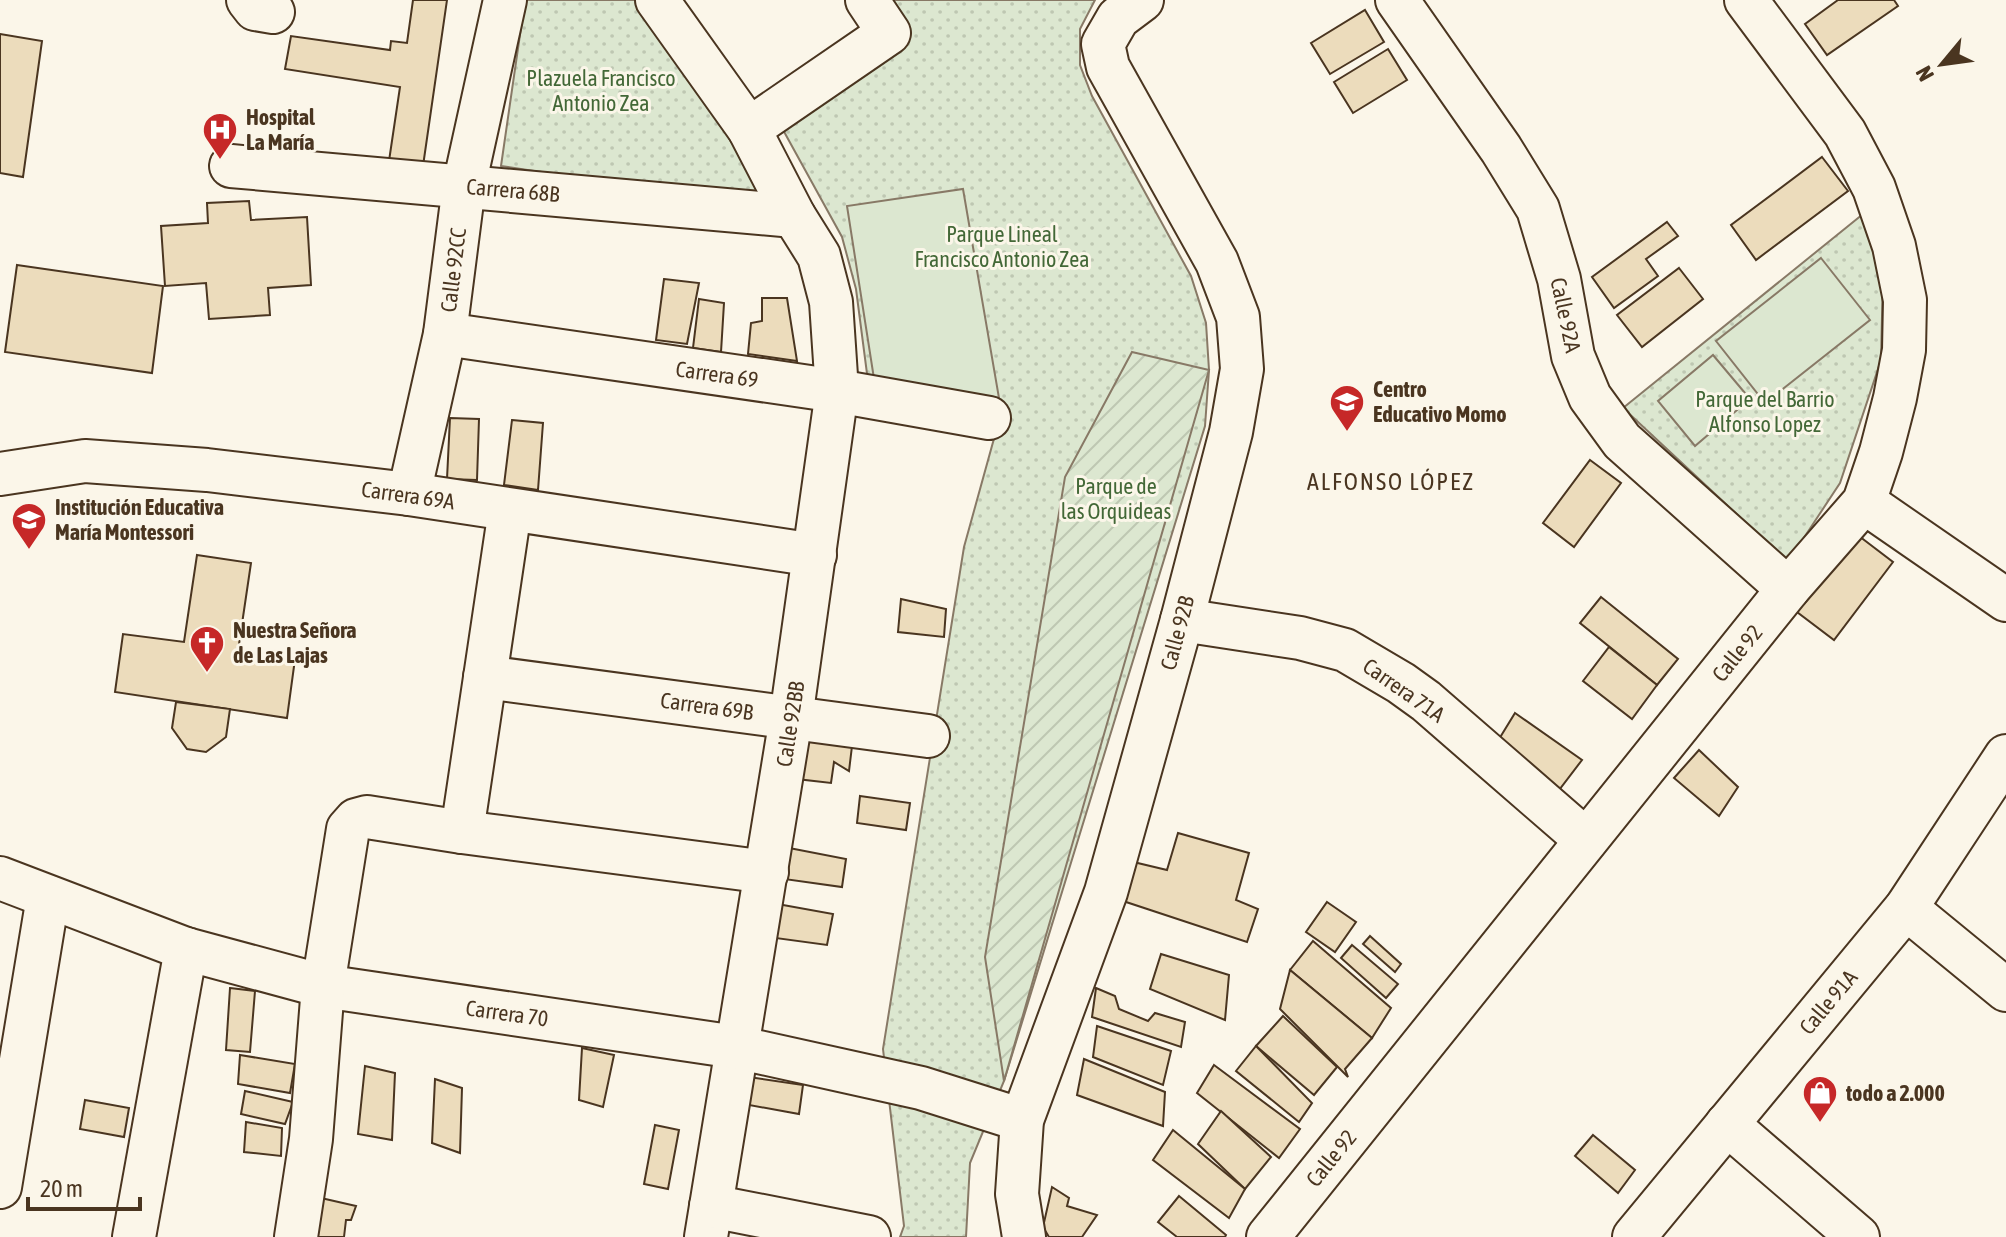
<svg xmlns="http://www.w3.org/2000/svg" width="2006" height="1237" font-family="'Asap Condensed',sans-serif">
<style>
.park{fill:url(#park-dots);stroke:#887966;stroke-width:2}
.garden{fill:url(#garden-furrows);stroke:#887966;stroke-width:2}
.pitch{fill:#dce7d0;stroke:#887966;stroke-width:2}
.building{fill:#ecdcbc;stroke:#4a3520;stroke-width:2}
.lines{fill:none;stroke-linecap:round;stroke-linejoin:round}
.minor-casing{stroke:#4a3520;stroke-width:46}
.minor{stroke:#fbf6e9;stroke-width:42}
.labels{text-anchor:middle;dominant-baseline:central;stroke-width:6;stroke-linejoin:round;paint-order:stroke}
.park-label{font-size:22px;fill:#436837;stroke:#fbf6e9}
.poi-label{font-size:22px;font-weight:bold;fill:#4a3520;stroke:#fbf6e9;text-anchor:start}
.street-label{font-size:22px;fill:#4a3520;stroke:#fbf6e9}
.neighbourhood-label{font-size:24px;letter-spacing:2px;fill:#4a3520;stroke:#fbf6e9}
</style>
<defs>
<pattern id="park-dots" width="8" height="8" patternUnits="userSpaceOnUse" patternTransform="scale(2)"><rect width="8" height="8" fill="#dce7d0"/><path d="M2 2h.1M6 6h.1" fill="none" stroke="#bec7b2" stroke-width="1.8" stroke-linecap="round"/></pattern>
<pattern id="garden-furrows" width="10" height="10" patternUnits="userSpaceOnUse" patternTransform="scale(2)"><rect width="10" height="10" fill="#dce7d0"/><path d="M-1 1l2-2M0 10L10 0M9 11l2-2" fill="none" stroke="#bec7b2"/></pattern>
</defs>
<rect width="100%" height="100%" fill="#fbf6e9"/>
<g class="park">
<polygon points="525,0 645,0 761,164 757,205 501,166"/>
<polygon points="881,0 1095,0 1080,29 1080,65 1092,96 1191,276 1206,323 1209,370 1205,426 1004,1081 970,1163 966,1237 900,1237 904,1226 883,1049 964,547 1003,406 869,389 856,289 842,237 782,128 907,39"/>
<polygon points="1868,210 1883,272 1881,360 1840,483 1788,562 1623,408"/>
</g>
<polygon class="garden" points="1132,352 1209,370 1004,1081 985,957 1065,477"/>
<g class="pitch">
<polygon points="963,189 999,398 875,385 847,206"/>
<polygon points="1821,258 1870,320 1765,403 1716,341"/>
<polygon points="1713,355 1750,399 1695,446 1658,401"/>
</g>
<g class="building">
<polygon points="413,0 447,0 423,166 389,161 400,87 285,69 291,36 390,50 391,41 407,43"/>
<polygon points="1838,0 1894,0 1898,6 1827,55 1805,24"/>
<polygon points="1365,10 1384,42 1330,74 1311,43"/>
<polygon points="0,34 42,41 23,177 0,173"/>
<polygon points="1388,49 1407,80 1353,113 1334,82"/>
<polygon points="1822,157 1848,191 1756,260 1731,225"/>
<polygon points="249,201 251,220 307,217 311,285 268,288 270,315 209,319 206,283 165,286 161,226 208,223 207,203"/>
<polygon points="1667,222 1678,236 1646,259 1658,276 1614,308 1592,277"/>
<polygon points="17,265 163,286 152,373 5,352"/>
<polygon points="1679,268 1703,299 1642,347 1617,315"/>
<polygon points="664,279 699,283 687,344 656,340"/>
<polygon points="762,298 787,298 797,361 748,354 751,323 762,321"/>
<polygon points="699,299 724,303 721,352 693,348"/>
<polygon points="450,418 479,419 477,480 447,479"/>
<polygon points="512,420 543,423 538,490 504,485"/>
<polygon points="1590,460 1621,483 1574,547 1543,523"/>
<polygon points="1855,533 1893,562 1834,640 1797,612"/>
<polygon points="197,555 251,563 238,651 295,659 287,718 115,692 123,634 184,642"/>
<polygon points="1601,597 1678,659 1657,685 1580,623"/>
<polygon points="901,599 946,609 944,637 898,632"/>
<polygon points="1609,647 1657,685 1632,719 1583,681"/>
<polygon points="176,702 230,709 226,737 206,752 187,749 172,728"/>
<polygon points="1515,713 1582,760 1556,794 1496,744"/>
<polygon points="802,738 852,746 849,771 834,762 831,783 797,779"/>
<polygon points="1699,750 1738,787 1719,816 1674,778"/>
<polygon points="860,796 910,803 906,830 857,823"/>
<polygon points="1178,833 1249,853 1236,900 1258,909 1247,942 1114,898 1125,860 1167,870"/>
<polygon points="784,847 846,859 842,887 784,879"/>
<polygon points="1327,902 1356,922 1335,952 1306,932"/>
<polygon points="772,903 833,914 827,945 768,937"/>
<polygon points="1370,936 1401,964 1395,972 1363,944"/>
<polygon points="1313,941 1391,1008 1372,1038 1290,970"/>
<polygon points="1352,945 1398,984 1386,998 1341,958"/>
<polygon points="1161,954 1229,975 1225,1020 1150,989"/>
<polygon points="1290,970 1372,1038 1345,1069 1348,1077 1280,1009"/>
<polygon points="230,988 255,991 250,1052 226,1050"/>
<polygon points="1096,988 1115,996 1119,1009 1148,1021 1155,1013 1185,1022 1181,1047 1092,1017"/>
<polygon points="1283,1016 1337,1067 1314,1095 1256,1046"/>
<polygon points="1097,1026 1171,1051 1163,1085 1093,1057"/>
<polygon points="1256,1046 1312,1103 1299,1122 1236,1071"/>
<polygon points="582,1048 614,1055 603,1107 579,1100"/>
<polygon points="240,1055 295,1064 290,1093 238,1084"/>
<polygon points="1084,1059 1165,1092 1163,1126 1077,1095"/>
<polygon points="1214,1065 1300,1129 1279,1158 1197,1093"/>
<polygon points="365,1066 395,1073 392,1140 358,1134"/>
<polygon points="749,1077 803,1085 799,1114 749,1105"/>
<polygon points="435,1079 462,1088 460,1153 432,1143"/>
<polygon points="245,1091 293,1102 285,1124 241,1114"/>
<polygon points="85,1100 129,1108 124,1137 80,1129"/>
<polygon points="1221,1111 1271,1157 1245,1189 1198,1144"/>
<polygon points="246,1122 282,1128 281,1156 244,1152"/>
<polygon points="655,1125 679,1130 668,1189 644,1184"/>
<polygon points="1173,1130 1245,1189 1229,1218 1153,1160"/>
<polygon points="1593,1135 1635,1170 1618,1193 1575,1156"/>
<polygon points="1052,1187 1069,1198 1067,1206 1097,1215 1082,1237 1049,1237 1043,1227"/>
<polygon points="1179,1196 1226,1235 1225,1237 1177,1237 1158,1222"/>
<polygon points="321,1198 356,1206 351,1220 346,1220 344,1237 309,1237"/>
</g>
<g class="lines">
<defs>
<g id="minor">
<polyline points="248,0 255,9 273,12"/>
<polyline points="657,0 749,129 794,216 819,256 831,302 837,391 791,718 706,1237"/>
<polyline points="1397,0 1501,149 1538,209 1559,279 1573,356 1590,397 1622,441 1788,589"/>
<polyline points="749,129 889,33 867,0"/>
<polyline points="231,166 794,216"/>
<polyline points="445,334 837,391 989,418"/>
<polyline points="0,474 85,461 207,470 409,494 815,555"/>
<polyline points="409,494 445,334 464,186 505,0"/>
<polyline points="1864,502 2006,600"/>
<polyline points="1182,620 1300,638 1345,650 1401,683 1426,701 1586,840"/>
<polyline points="485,677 928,736"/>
<polyline points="462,832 510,510"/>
<polyline points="0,878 186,949 323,986 736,1047 921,1088 1022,1120"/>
<polyline points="1906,908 2006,990"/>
<polyline points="1727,1124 1858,1237"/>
<polyline points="0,1187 48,897"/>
<polyline points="711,1206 869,1237"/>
<polyline points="134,1237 186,949"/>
<polyline points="296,1237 311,1139 323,986 348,829 356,820 367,817 462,832 767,872"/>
<polyline points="1024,1237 1017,1194 1022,1120 1106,892 1182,620 1231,432 1242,369 1238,317 1217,262 1108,67 1103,44 1118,18 1142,0"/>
<polyline points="1268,1237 1788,589 1864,502 1881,452 1895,398 1904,350 1905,300 1894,246 1874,188 1845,133 1746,0"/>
<polyline points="1634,1237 1906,908 2006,756"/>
</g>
</defs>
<use href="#minor" class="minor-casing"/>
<use href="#minor" class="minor"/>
</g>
<defs>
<symbol id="hospital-pin" viewBox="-11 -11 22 30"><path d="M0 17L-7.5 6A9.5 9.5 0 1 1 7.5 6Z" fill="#c62828" stroke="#fbf6e9"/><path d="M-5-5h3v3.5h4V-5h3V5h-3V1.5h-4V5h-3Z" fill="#fff"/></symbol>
<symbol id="school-pin" viewBox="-11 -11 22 30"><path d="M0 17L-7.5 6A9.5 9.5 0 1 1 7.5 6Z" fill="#c62828" stroke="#fbf6e9"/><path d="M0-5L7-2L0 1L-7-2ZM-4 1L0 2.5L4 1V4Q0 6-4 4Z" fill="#fff"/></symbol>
<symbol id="church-pin" viewBox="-11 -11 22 30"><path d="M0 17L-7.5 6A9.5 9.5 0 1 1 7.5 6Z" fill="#c62828" stroke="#fbf6e9"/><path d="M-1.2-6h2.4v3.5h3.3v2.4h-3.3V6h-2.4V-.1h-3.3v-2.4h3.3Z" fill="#fff"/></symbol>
<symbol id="shop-pin" viewBox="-11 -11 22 30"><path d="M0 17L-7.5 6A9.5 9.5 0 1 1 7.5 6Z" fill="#c62828" stroke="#fbf6e9"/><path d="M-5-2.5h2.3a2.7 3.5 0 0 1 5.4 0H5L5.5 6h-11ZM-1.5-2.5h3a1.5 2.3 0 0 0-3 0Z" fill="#fff"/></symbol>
</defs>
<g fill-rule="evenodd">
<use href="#hospital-pin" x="200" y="110" width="40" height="54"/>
<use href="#school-pin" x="1327" y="382" width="40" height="54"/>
<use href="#school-pin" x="9" y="500" width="40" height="54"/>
<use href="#church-pin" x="187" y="623" width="40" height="54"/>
<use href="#shop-pin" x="1800" y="1073" width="40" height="54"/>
</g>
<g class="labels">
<g class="park-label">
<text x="601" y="78">Plazuela Francisco<tspan x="601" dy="25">Antonio Zea</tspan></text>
<text x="1002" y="234">Parque Lineal<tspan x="1002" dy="25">Francisco Antonio Zea</tspan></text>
<text x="1765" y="399">Parque del Barrio<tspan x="1765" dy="25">Alfonso Lopez</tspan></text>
<text x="1116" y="486">Parque de<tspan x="1116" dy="25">las Orquideas</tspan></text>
</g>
<g class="poi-label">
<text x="246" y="117">Hospital<tspan x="246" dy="25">La María</tspan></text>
<text x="1373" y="389">Centro<tspan x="1373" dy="25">Educativo Momo</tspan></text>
<text x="55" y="507">Institución Educativa<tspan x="55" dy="25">María Montessori</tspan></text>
<text x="233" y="630">Nuestra Señora<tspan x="233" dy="25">de Las Lajas</tspan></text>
<text x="1846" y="1093">todo a 2.000</text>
</g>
<g class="street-label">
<text transform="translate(513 190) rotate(5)">Carrera 68B</text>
<text transform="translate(453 270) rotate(-83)">Calle 92CC</text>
<text transform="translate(1566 315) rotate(78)">Calle 92A</text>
<text transform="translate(717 374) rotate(8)">Carrera 69</text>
<text transform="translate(408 495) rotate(8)">Carrera 69A</text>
<text transform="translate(1177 633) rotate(-75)">Calle 92B</text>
<text transform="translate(1737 653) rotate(-51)">Calle 92</text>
<text transform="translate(1404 690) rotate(35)">Carrera 71A</text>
<text transform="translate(707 706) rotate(8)">Carrera 69B</text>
<text transform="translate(790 724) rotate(-81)">Calle 92BB</text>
<text transform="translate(1828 1002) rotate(-50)">Calle 91A</text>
<text transform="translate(507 1013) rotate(8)">Carrera 70</text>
<text transform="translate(1331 1158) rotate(-51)">Calle 92</text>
</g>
<g class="neighbourhood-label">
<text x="1391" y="481">ALFONSO LÓPEZ</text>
</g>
</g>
<g transform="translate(1942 64) rotate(241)" stroke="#fbf6e9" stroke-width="6" paint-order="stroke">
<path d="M0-6L14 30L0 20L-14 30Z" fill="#4a3520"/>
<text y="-12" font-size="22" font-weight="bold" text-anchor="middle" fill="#4a3520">N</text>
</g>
<path d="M28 1197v12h112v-12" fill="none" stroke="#4a3520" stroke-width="4"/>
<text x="40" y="1197" font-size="24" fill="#4a3520" stroke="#fbf6e9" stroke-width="6" paint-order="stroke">20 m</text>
</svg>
